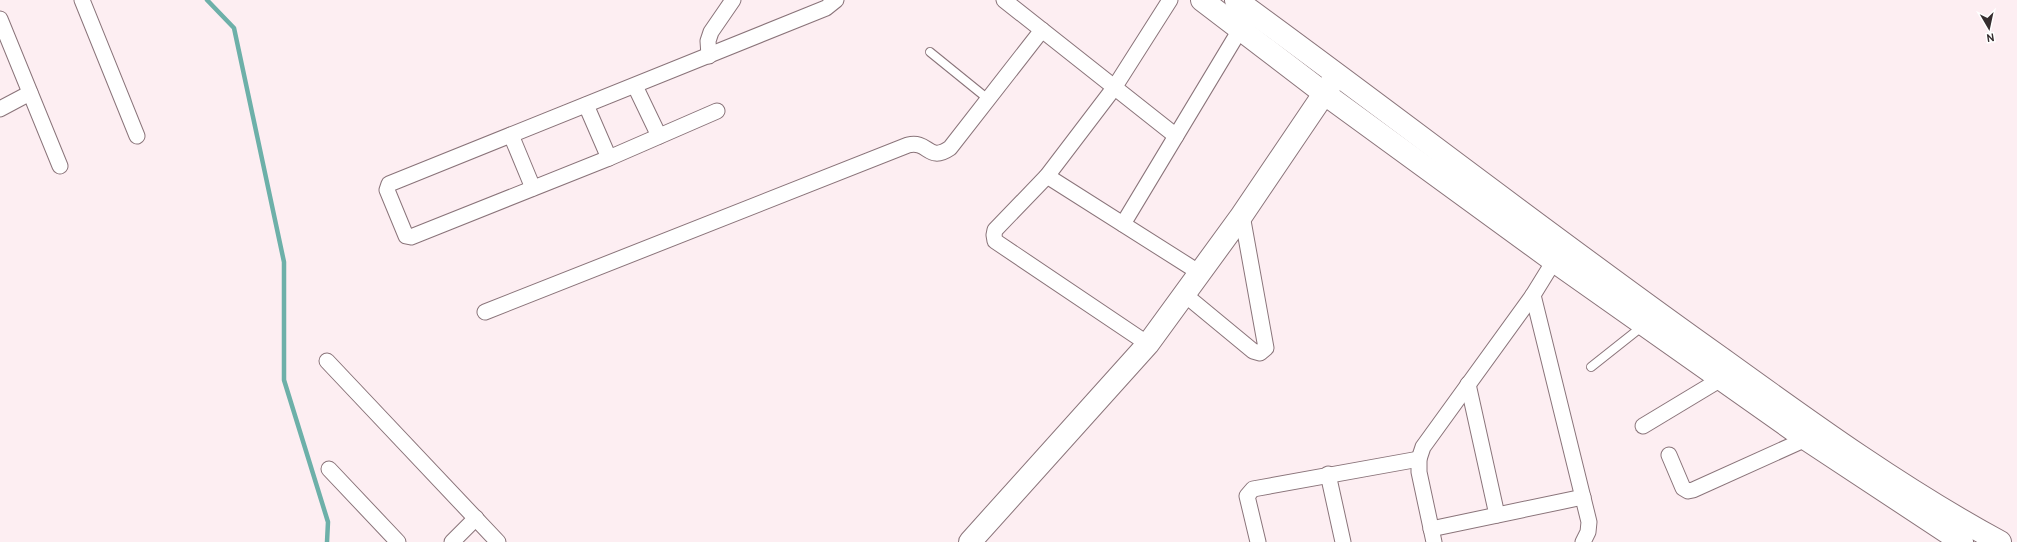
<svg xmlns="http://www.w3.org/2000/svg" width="2017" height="542" font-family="Overpass,sans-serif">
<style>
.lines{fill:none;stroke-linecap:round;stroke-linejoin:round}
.stream{stroke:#6db0a9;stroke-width:4.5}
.lane-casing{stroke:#8a747a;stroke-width:10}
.street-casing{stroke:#8a747a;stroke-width:17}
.secondary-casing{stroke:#8a747a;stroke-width:24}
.lane{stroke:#fff;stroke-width:8}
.street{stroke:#fff;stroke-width:15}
.secondary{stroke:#fff;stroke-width:22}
</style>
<rect width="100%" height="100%" fill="#fdeef2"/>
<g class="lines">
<polyline class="stream" points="207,0 234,28 284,262 284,380 328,522 327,542"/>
<defs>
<g id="lane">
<polyline points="930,52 988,99"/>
<polyline points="1591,367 1644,325"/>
</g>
<g id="street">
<polyline points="82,0 137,136"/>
<polyline points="1004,0 1176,136"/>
<polyline points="0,19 60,166"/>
<polyline points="709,56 708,41 711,32 733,0"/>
<polyline points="635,86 659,136"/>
<polyline points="586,105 609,158"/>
<polyline points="0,109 30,93"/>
<polyline points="717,111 609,158 411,237 406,236 387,190 389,184 826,8 836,0"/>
<polyline points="511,135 533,188"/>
<polyline points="1047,176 1200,273"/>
<polyline points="1123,224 1241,28"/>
<polyline points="1184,294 1253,351 1260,353 1266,348 1242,215"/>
<polyline points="1533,295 1589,522 1588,532 1583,542"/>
<path d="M485 312 908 145C929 140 928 163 950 148L1042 30"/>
<polyline points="1148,344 995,241 994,235 995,230 1047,176 1114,88 1170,0"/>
<polyline points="327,361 498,542"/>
<polyline points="1468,384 1497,515"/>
<polyline points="1643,426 1721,379"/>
<polyline points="1669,455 1683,488 1688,491 1693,490 1806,439"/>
<polyline points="329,469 398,542"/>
<polyline points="1328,474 1343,542"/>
<polyline points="1431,529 1583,497"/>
<polyline points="452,542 476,518"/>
<polyline points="1258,542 1247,496 1253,489 1419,459"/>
<polyline points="1434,542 1419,472 1419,459 1423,447 1533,295 1554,261"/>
</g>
<g id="secondary">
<polyline points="1202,0 1325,94 1554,261 1806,439 1962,542"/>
<path d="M1236 0C1398 118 1557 242 1721 358 1811 423 1902 489 2000 542"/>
<polyline points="970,542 1148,344 1242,215 1332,82"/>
</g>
</defs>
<use href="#lane" class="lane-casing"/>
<use href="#street" class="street-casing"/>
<use href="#secondary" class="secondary-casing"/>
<use href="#lane" class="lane"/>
<use href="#street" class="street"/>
<use href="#secondary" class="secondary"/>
</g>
<g transform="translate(1989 28) rotate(171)" stroke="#ffffff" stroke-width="3" paint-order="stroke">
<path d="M0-3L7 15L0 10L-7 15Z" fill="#362d2f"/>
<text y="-6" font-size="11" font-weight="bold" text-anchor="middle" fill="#362d2f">N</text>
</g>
</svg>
